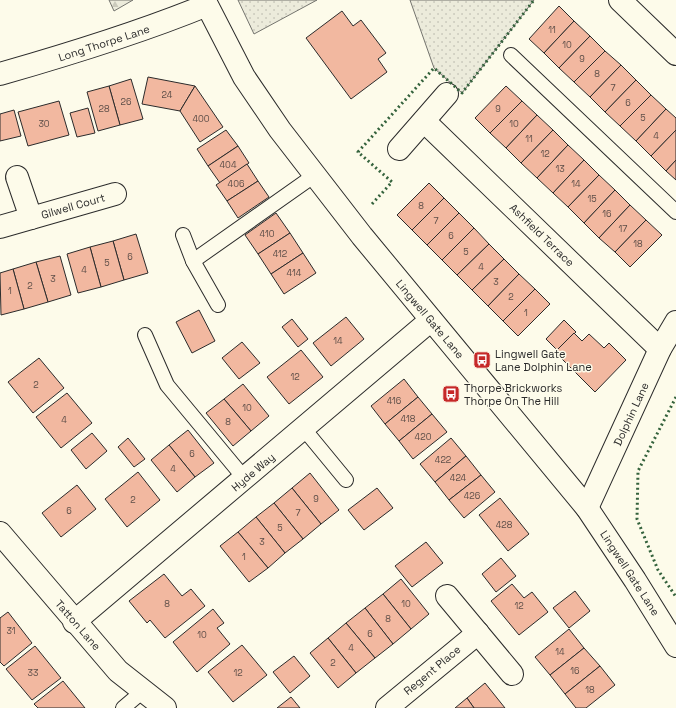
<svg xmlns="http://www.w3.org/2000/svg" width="676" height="708" font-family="'Space Grotesk',sans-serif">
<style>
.grass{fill:url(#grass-dots);stroke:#74746e}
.forest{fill:url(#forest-firs);stroke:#74746e}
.building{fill:#f2b8a0;stroke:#2b2b2b}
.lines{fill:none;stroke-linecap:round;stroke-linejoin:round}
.service-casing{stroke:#2b2b2b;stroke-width:16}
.minor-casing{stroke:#2b2b2b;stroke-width:24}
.secondary-casing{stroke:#2b2b2b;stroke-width:24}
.service{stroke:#fdfbea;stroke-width:14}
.minor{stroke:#fdfbea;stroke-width:22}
.secondary{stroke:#fdfbea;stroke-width:22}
.hedge{stroke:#34623c;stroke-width:3;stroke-dasharray:2 3;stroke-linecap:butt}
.labels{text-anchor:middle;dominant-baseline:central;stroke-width:3;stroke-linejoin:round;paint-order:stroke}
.number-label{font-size:9px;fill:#5d4e48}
.street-label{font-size:11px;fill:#2b2b2b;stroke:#fdfbea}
.poi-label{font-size:11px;fill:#2b2b2b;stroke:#fdfbea;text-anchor:start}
</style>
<defs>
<pattern id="grass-dots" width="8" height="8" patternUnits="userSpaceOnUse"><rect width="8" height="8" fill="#ecebdb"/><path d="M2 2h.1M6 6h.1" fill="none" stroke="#cbcabc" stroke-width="1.8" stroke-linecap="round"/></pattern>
<pattern id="forest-firs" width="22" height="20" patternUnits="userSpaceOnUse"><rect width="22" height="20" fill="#ecebdb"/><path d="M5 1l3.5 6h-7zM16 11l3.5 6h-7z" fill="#cbcabc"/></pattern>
</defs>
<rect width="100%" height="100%" fill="#fdfbea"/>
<g class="grass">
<polygon points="238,0 317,0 254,34"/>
<polygon points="410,0 534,0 462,93 434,68"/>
</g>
<polygon class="forest" points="109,0 133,0 114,11"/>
<g class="building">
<polygon points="559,6 574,21 544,53 529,39"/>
<polygon points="342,11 353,26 361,20 386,53 378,59 387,72 351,99 306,38"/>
<polygon points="574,21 590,36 559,68 544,53"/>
<polygon points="590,36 605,51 574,82 559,68"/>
<polygon points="605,51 621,65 590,97 574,82"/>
<polygon points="621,65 636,80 605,112 590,97"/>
<polygon points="148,77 195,86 180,111 142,104"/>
<polygon points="131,79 143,119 120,125 109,86"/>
<polygon points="636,80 651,95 620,126 605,112"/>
<polygon points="109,86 120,125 98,131 87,92"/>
<polygon points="195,86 223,127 200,142 180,111"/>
<polygon points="506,86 522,101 490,133 475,118"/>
<polygon points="651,95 666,109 636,141 620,126"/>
<polygon points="59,101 69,135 28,146 18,112"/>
<polygon points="522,101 537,115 506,148 490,133"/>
<polygon points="88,108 95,133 77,137 70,113"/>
<polygon points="666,109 676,118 676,130 651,156 636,141"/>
<polygon points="14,110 21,136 0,141 0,114"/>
<polygon points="537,115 553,130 521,163 506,148"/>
<polygon points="226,130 238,146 208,166 197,149"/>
<polygon points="553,130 568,145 537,178 521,163"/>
<polygon points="676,130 676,160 666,171 651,156"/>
<polygon points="568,145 584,160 553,193 537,178"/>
<polygon points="238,146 249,163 220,183 208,166"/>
<polygon points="584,160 599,175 568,207 553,193"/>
<polygon points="676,160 676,180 666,171"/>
<polygon points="247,164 258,181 227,201 216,185"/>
<polygon points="599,175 615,190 584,223 568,207"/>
<polygon points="258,181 269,197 238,218 227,201"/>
<polygon points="429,183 444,198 412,230 397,215"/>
<polygon points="615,190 630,205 599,238 584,223"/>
<polygon points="444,198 459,213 427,245 412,230"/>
<polygon points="630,205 646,220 615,252 599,238"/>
<polygon points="276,213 290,233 258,254 245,235"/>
<polygon points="459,213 474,228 442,260 427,245"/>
<polygon points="646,220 662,235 630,267 615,252"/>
<polygon points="474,228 489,244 457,275 442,260"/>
<polygon points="290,233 303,253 271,274 258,254"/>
<polygon points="136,234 148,273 124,280 113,241"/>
<polygon points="113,241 124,280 101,287 90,247"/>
<polygon points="489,244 504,259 472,290 457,275"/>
<polygon points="90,247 101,287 78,293 67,254"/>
<polygon points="303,253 316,273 284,294 271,274"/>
<polygon points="60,256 71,295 48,302 36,262"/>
<polygon points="504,259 519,274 488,306 472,290"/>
<polygon points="36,262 48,302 24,309 13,269"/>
<polygon points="13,269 24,309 1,315 0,273"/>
<polygon points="519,274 535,289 503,321 488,306"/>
<polygon points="535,289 550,304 518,336 503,321"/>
<polygon points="199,310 215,341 192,353 176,322"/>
<polygon points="346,317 364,339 331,366 313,343"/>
<polygon points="292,319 308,339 298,347 282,327"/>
<polygon points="564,320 576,332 557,350 546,339"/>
<polygon points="574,333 582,341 589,334 604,348 609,343 626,360 595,392 555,352"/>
<polygon points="242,342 260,363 239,379 222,358"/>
<polygon points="301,350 323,377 289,404 267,377"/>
<polygon points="39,358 64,388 33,413 8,382"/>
<polygon points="404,379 418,397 385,424 371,406"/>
<polygon points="243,384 269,416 251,431 224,399"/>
<polygon points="67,393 92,423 61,448 36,417"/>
<polygon points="418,397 432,414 399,441 385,424"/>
<polygon points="224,399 251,431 233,446 206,413"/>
<polygon points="432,414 447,432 413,459 399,441"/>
<polygon points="188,430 214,463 195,477 169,445"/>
<polygon points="92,433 107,451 86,469 71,450"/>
<polygon points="128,438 145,459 134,467 118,447"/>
<polygon points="451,438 466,456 435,482 420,464"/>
<polygon points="169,445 195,477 177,492 151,460"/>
<polygon points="466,456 481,475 449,500 435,482"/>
<polygon points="138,472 160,500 127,527 105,499"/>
<polygon points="310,473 339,510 321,524 292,488"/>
<polygon points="481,475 495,492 464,518 449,500"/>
<polygon points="77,485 96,509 61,537 42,513"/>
<polygon points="292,488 321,524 303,539 274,503"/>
<polygon points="377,488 393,508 364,530 348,510"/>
<polygon points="500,498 529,534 508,551 479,515"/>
<polygon points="274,503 303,539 285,553 256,517"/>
<polygon points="256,517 285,553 268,568 238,532"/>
<polygon points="238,532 268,568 249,582 220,546"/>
<polygon points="426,542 443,563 412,587 395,566"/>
<polygon points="501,558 516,576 496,592 482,574"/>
<polygon points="164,574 182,596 191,589 205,606 165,638 150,620 147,623 129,601"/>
<polygon points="401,579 429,614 411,629 383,594"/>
<polygon points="512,584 524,598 532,592 548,612 519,635 491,601"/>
<polygon points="575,591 590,611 569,628 553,608"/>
<polygon points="383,594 411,629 393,644 365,608"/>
<polygon points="365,608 393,644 375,658 346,623"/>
<polygon points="213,609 224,623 217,628 230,644 197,672 173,642"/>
<polygon points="8,612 32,643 4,666 0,662 0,618"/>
<polygon points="346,623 375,658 356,673 328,638"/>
<polygon points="569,629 584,648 550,675 535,657"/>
<polygon points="328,638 356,673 338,688 310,653"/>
<polygon points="242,645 267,675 233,702 208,672"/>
<polygon points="35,646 61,678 32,700 6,669"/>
<polygon points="584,648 600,666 565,694 550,675"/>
<polygon points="294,656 310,676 290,693 273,672"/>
<polygon points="600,666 615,685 586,708 576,708 565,694"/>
<polygon points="63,681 85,708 38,708 34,704"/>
<polygon points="485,683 505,708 474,708 467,698"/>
<polygon points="291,697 300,708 277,708"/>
<polygon points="467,698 474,708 455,708"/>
</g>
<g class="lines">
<defs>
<g id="service">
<polyline points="511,55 676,212"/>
<polyline points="183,235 193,261 218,305"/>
<polyline points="193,261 315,175"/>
<polyline points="145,335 167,385 245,479"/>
<polyline points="304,429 346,480"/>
<polyline points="123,708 143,691"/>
</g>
<g id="minor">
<polyline points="620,0 676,54"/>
<polyline points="424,121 660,349"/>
<polyline points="399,149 447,94"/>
<polyline points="17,177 31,218"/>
<polyline points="0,227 115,194"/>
<polyline points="587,508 660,349 676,322"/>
<polyline points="0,533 118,671 165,708"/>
<polyline points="447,596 512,674"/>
<polyline points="74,622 431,320"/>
<polyline points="387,708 478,633"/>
</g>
<path id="secondary" d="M0 74C70 54 139 33 207 5L244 77 280 130 362 236 587 508 635 580 676 646"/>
</defs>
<use href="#service" class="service-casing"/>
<use href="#minor" class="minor-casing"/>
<use href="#secondary" class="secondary-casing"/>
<use href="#service" class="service"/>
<use href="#minor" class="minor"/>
<use href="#secondary" class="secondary"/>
<g class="hedge">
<polyline points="372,204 392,182 358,152 434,68 462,93 534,0"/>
<polyline points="676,397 638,471 637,519 658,570 676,597"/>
</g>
</g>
<defs>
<symbol id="bus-square" viewBox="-11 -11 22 22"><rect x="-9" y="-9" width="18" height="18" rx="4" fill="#c62828" stroke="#fdfbea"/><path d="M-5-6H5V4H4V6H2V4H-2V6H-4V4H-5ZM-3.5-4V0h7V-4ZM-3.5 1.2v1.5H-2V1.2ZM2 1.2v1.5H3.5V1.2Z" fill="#fff"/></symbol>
</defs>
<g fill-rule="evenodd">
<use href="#bus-square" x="472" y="350" width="20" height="20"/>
<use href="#bus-square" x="441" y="384" width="20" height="20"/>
</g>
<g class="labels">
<g class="number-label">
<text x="552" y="30">11</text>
<text x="567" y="45">10</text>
<text x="582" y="59">9</text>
<text x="597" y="74">8</text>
<text x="613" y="88">7</text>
<text x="167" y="95">24</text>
<text x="126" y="102">26</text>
<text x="628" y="103">6</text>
<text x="104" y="109">28</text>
<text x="498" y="109">9</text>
<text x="643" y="118">5</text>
<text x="201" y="119">400</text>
<text x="44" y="124">30</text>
<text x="514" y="124">10</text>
<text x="656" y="136">4</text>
<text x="529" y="139">11</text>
<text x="545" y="154">12</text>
<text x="228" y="165">404</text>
<text x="560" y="169">13</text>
<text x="236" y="184">406</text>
<text x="576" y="184">14</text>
<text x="592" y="199">15</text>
<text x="421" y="206">8</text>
<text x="607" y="214">16</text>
<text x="436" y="221">7</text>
<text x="623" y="229">17</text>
<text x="267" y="234">410</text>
<text x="451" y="236">6</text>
<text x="638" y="244">18</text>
<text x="466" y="252">5</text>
<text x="280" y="254">412</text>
<text x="130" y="257">6</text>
<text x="107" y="263">5</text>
<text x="481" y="267">4</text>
<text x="84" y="270">4</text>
<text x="294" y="273">414</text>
<text x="53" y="279">3</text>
<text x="496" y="282">3</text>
<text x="30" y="286">2</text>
<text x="10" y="291">1</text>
<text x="511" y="297">2</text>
<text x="526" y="313">1</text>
<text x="338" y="341">14</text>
<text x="295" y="377">12</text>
<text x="36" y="385">2</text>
<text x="394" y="401">416</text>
<text x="247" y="408">10</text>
<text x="408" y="419">418</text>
<text x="64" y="420">4</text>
<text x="228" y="422">8</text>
<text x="423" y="437">420</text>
<text x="192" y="454">6</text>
<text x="443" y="460">422</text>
<text x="173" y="469">4</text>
<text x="458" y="478">424</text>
<text x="472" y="496">426</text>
<text x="316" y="499">9</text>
<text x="133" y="500">2</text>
<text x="69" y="511">6</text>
<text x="298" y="513">7</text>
<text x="504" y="525">428</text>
<text x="280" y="528">5</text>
<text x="262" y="542">3</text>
<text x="244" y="557">1</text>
<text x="167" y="604">8</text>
<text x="406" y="604">10</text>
<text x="519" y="606">12</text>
<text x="388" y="619">8</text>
<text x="11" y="631">31</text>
<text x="370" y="634">6</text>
<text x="202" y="635">10</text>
<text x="351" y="648">4</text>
<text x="560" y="652">14</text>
<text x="333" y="663">2</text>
<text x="575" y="671">16</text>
<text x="33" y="673">33</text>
<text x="238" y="673">12</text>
<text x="590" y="690">18</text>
</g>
<g class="street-label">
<text transform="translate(104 43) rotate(-18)">Long Thorpe Lane</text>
<text transform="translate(73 206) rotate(-16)">Gilwell Court</text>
<text transform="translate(542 235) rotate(44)">Ashfield Terrace</text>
<text transform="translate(430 319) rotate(50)">Lingwell Gate Lane</text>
<text transform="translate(631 414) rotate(-65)">Dolphin Lane</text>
<text transform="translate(253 472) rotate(-40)">Hyde Way</text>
<text transform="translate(630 573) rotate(57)">Lingwell Gate Lane</text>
<text transform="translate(78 625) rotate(49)">Tatton Lane</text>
<text transform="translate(432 670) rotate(-40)">Regent Place</text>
</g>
<g class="poi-label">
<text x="495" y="354">Lingwell Gate<tspan x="495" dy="13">Lane Dolphin Lane</tspan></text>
<text x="464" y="388">Thorpe Brickworks<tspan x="464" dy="13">Thorpe On The Hill</tspan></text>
</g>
</g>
</svg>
